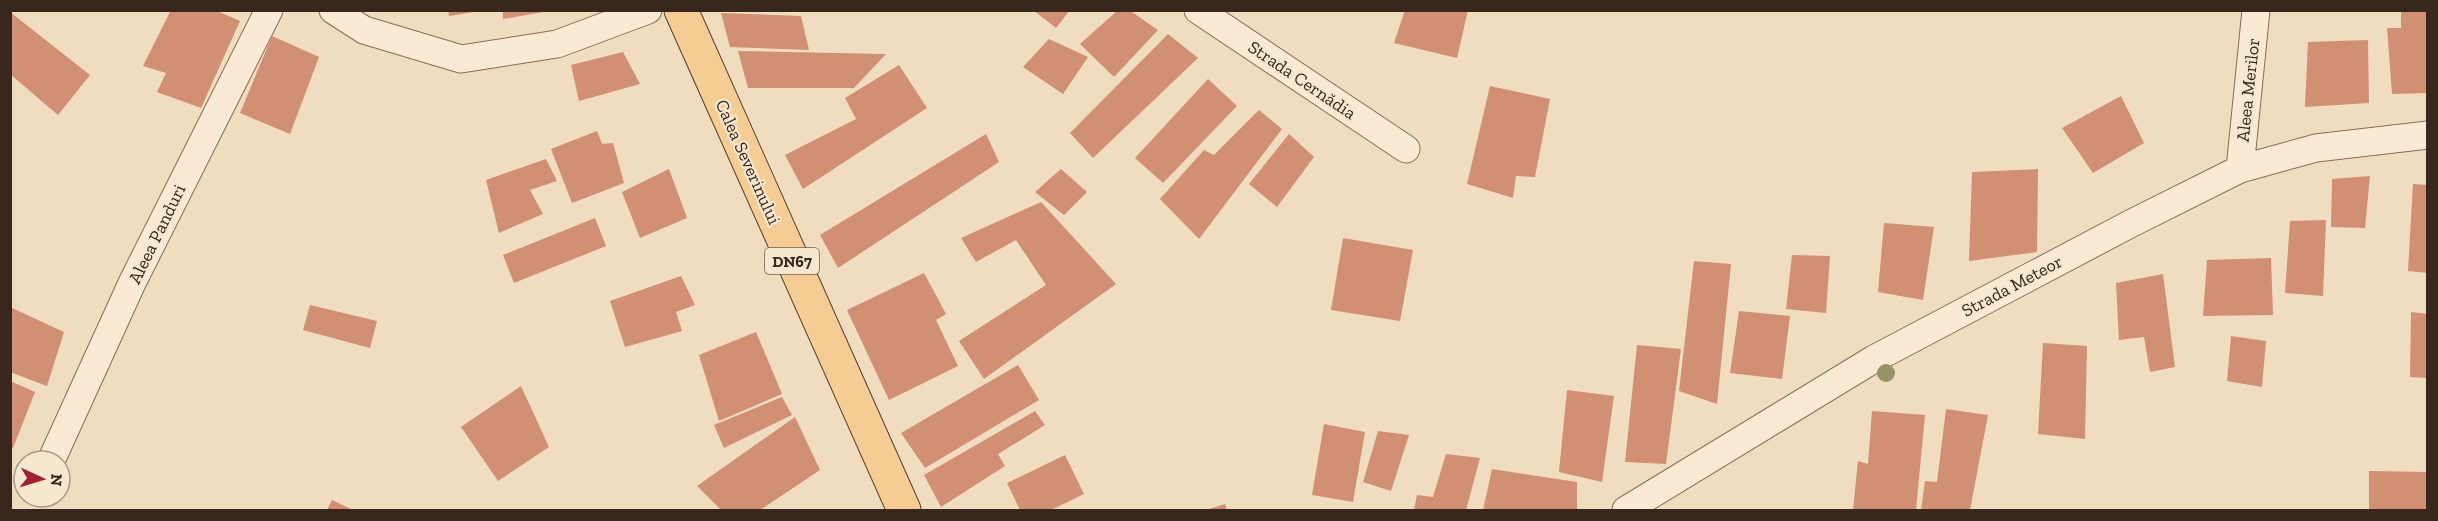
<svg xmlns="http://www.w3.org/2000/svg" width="2438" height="521" font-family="'Zilla Slab',serif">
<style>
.building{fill:#d18f73}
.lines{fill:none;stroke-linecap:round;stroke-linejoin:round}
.street-casing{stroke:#8a6c57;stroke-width:29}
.primary-casing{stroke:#573b2b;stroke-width:35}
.street{stroke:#fbead3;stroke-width:27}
.primary{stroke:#f6cc95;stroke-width:33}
.tree{fill:#989268}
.labels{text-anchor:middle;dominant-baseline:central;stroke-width:4.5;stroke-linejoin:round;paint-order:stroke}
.shield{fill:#f7e7cf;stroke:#726052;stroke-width:1.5}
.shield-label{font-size:16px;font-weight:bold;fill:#39261c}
.street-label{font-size:18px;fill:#39261c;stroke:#f7e7cf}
</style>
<rect width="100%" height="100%" fill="#f0dcbf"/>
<g class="building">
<polygon points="171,10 215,10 240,21 201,108 157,92 166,73 143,66"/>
<polygon points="448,10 474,10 474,12 449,16"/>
<polygon points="503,10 543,10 543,12 503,19"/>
<polygon points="1033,10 1070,10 1056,28"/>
<polygon points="1118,10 1129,10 1158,30 1114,77 1080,44"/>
<polygon points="1405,10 1468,10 1457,58 1394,43"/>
<polygon points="2401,10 2428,10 2428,93 2392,94 2387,28 2401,28"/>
<polygon points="10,12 90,75 58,115 10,74"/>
<polygon points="721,13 801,16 809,50 730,47"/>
<polygon points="1168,34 1198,58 1093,158 1070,133"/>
<polygon points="272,36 319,57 290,134 240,113"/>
<polygon points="1049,39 1088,57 1063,94 1023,67"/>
<polygon points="2368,40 2369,103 2305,107 2308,42"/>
<polygon points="738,51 886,54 854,88 748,88"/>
<polygon points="623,52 640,84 579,101 571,65"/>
<polygon points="899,65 927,108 803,189 785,155 856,119 845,98"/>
<polygon points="1208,79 1237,106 1163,183 1135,158"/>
<polygon points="1490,86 1550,99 1535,177 1516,176 1513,198 1467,184"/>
<polygon points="2121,96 2144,143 2093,173 2062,128"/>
<polygon points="1259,110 1282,129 1199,239 1160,199 1204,150 1214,155"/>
<polygon points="597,131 602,144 613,143 624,183 572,203 551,149"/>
<polygon points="986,134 999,162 838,268 820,235"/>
<polygon points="1289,134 1314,157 1277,207 1249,184"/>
<polygon points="546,159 557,181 530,190 543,214 499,233 486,180"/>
<polygon points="669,169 687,218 640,238 622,192"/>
<polygon points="1061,169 1087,192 1064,215 1035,192"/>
<polygon points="2038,169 2037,252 1969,261 1972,172"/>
<polygon points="2370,176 2365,228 2331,227 2332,179"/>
<polygon points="2413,184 2428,185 2428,273 2408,271"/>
<polygon points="1041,202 1116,284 984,379 959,341 1046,285 1016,240 976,262 961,238"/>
<polygon points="595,218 606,246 514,283 503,255"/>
<polygon points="2326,220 2323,296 2285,293 2290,221"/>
<polygon points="1884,223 1934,227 1923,300 1878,292"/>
<polygon points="1343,238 1413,250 1400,321 1331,310"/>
<polygon points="1792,255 1830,256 1826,313 1786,309"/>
<polygon points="2271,258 2273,315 2203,316 2207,260"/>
<polygon points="1694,261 1731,264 1717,404 1679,391"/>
<polygon points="924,273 946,314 936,320 958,366 889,400 847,310"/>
<polygon points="2163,274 2175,367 2150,372 2144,337 2119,340 2116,283"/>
<polygon points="681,276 695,305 676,312 682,331 625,347 610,301"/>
<polygon points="310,305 377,321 370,348 303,330"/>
<polygon points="10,307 64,332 47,386 10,372"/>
<polygon points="1739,311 1790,316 1782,379 1730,373"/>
<polygon points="2411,312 2428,314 2428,378 2410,377"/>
<polygon points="756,332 782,394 719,421 699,355"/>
<polygon points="2231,336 2266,341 2262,387 2227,381"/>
<polygon points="2043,343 2087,346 2085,439 2038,434"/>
<polygon points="1637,345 1681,349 1666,464 1625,462"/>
<polygon points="1018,365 1039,400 925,468 901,433"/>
<polygon points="10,381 35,392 13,448 10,447"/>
<polygon points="521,386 549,447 498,481 461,427"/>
<polygon points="1567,390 1614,396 1602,482 1559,472"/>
<polygon points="782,397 792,415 724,448 714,425"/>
<polygon points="1946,409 1988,415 1970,510 1921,510 1925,481 1937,482"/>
<polygon points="1035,411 1045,425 998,454 1005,466 941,507 924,475"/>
<polygon points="1872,411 1925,415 1916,510 1853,510 1858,461 1868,464"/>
<polygon points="795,417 820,470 760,510 721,510 697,486"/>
<polygon points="1324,424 1365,432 1353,502 1312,495"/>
<polygon points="1378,431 1409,435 1391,491 1363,482"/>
<polygon points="1446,454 1480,458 1466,510 1414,510 1417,495 1433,497"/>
<polygon points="1065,455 1084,494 1051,510 1020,510 1007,483"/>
<polygon points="1492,469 1577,482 1577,510 1483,510"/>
<polygon points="2369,471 2428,472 2428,510 2369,510"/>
<polygon points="332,500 353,510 327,510"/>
<polygon points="1225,504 1227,510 1206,510"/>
</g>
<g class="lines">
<defs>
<g id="street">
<polyline points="333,10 364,30 461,59 557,44 648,10"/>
<polyline points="1198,10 1406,149"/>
<polyline points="2240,169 2256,10"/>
<polyline points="51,461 132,283 269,10"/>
<polyline points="1626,510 1874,359 2130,224 2240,169 2316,148 2428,135"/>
</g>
<polyline id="primary" points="681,10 904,510"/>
</defs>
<use href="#street" class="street-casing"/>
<use href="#primary" class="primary-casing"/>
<use href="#street" class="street"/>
<use href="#primary" class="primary"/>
</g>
<circle class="tree" cx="1886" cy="373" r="9"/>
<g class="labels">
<rect class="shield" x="765" y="248" width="54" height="26" rx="4.5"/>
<g class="shield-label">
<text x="792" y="261">DN67</text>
</g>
<g class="street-label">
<text transform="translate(1302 80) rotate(34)">Strada Cernădia</text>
<text transform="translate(2248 90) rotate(-84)">Aleea Merilor</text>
<text transform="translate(748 162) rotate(66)">Calea Severinului</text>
<text transform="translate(157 234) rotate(-64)">Aleea Panduri</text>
<text transform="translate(2012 286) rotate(-28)">Strada Meteor</text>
</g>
</g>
<rect width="2438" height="521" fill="none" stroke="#39261c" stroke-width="24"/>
<g transform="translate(42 479) rotate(94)"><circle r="28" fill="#f7e7cf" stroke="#ab9a87" stroke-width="1.5"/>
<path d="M0-4.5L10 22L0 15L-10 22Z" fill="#9d2333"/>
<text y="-9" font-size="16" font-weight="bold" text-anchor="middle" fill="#39261c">N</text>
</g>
</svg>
